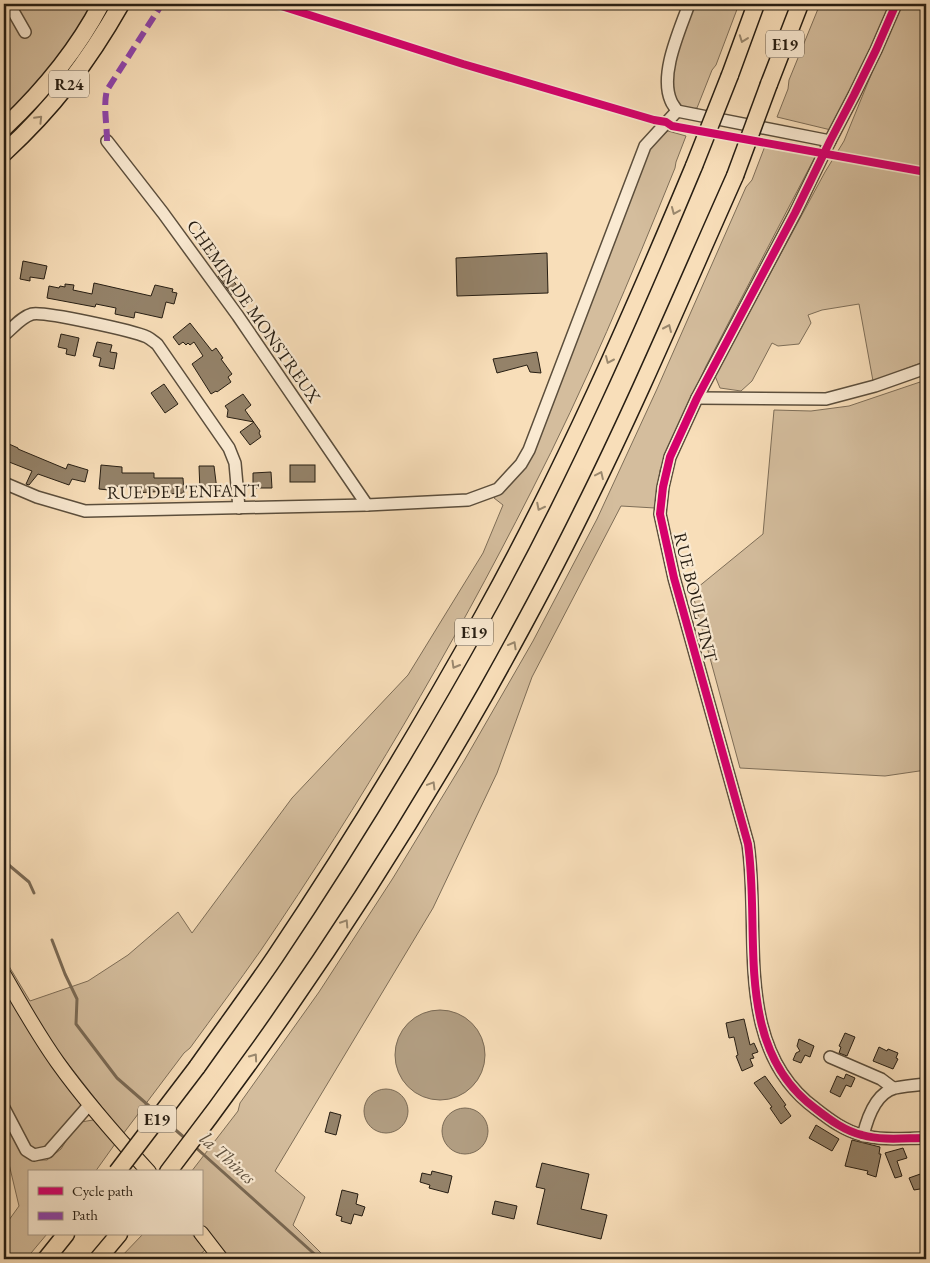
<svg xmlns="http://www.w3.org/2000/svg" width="930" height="1263" font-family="'EB Garamond',serif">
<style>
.green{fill:#d4bd9d;stroke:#7e6e58}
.water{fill:#b19d81;stroke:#7a6a55}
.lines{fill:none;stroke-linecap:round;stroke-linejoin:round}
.stream{stroke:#7a6a55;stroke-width:3}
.building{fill:#948269;stroke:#271e13}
.minor-casing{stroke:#5b4e3c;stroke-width:14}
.major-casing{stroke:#271e13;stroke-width:16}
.highway-casing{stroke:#271e13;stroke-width:19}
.minor{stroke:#faead2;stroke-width:11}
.major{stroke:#f8deb9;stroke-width:14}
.highway{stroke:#f8deb9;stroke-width:16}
.highway-bridge-casing{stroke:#271e13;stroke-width:19;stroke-linecap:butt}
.highway-bridge{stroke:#f8deb9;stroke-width:16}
.quiet{stroke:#8e44ad;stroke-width:6;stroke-dasharray:12 6;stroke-linecap:butt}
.cycleway-casing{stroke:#faead2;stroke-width:11}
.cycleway{stroke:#d6006c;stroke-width:8}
.oneway{stroke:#9a886e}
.labels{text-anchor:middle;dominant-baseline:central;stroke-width:4.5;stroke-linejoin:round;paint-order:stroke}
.shield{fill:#faead2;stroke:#665b4c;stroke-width:1}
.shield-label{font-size:16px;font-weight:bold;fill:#271e13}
.street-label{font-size:18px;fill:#271e13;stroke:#faead2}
.water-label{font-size:19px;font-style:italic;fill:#5e513f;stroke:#faead2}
</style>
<rect width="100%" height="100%" fill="#f8deb9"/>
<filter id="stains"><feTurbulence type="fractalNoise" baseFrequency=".004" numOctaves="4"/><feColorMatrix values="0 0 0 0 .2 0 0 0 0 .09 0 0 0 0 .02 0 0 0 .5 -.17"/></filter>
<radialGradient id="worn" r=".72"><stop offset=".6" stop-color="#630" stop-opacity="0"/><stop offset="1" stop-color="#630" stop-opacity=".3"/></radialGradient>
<g class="green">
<polygon points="4,4 100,4 4,128"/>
<path d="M693 4H739L716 65 712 70 697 108 687 110C685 108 680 106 678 104 658 83 685 27 693 4Z"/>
<polygon points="820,4 892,4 873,49 831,130 777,117 788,89 789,80"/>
<polygon points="900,4 926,4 926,361 873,381 859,304 822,310 808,315 811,323 799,344 778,346 772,343 752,381 741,391 720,388 715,376 825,172 844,141"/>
<path d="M668 131 686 136 676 162 675 168C631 277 585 387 531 492 451 650 361 803 261 950 238 983 214 1015 190 1048L184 1053 123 1134 62 1056 90 1104 35 1160H47L61 1149 71 1133 81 1122 93 1120 115 1144 95 1172H29V1234H47L26 1259H4V1227L19 1206 4 1143V1115L24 1156 33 1160 4 1110V958L30 1001 88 981 128 955 178 912 192 933 292 798 408 675 483 553 503 505 494 498 522 471 534 446 640 167 651 146Z"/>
<polygon points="765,146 812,152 816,155 706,366 660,470 655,508 621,506 532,677 497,773 433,908 275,1171 305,1197 293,1225 327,1259 229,1259 201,1224 201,1172 191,1172 238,1111 240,1103 319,992 393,878 464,761 533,641 597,519 657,389 746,187 752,180"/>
<polygon points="926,380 926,770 885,776 740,768 692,592 763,534 774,410 811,411 849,406"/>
<polygon points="143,1234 192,1234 205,1250 195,1259 119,1259"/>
</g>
<g class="water">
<circle cx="440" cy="1055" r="45"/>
<circle cx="386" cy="1111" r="22"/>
<circle cx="465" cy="1131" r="23"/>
</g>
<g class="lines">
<g class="stream">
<polyline points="4,861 29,882 34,893"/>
<polyline points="52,940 65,974 77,999 76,1024 117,1078 156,1112"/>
<polyline points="164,1120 186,1139"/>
<polyline points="194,1146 320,1259"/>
<polyline points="443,1259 450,1257 458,1259"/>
</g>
</g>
<g class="building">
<polygon points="547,253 548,293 457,296 456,258"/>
<polygon points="23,261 47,266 44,279 30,277 30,281 20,279"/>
<polygon points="227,271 239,289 232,295 218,276"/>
<polygon points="94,283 151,296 155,285 173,289 172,292 177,293 174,304 166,302 162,318 135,312 134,318 115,314 116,308 96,304 95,307 47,298 49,286 59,288 60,286 65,287 65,284 74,285 73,290 92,294"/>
<polygon points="190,323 212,351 216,348 223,358 221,359 232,374 228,377 231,382 217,392 216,391 211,394 192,364 203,356 194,342 190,345 188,343 186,345 183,342 179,345 173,337"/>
<polygon points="61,334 79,338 75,356 66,354 67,349 58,347"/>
<polygon points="97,342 112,345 110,352 117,353 114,369 99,366 101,358 93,356"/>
<polygon points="537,352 541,373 530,372 527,365 497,373 493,359"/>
<polygon points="164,384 178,404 165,413 151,393"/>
<polygon points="243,394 251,405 245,410 260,431 259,433 261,437 250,445 240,432 254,422 227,417 228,410 225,406"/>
<polygon points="9,444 18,448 18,449 66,469 68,464 88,470 85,482 72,479 69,485 38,474 29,485 26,484 32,471 4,460"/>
<polygon points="101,465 122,467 122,473 154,473 154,478 183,478 184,493 167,494 167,491 135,493 135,487 110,486 109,490 99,489"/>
<rect x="290" y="465" width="25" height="17"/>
<polygon points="199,466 214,466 217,490 200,491"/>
<polygon points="271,472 272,488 253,488 253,473"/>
<polygon points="744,1019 750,1045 754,1043 758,1052 752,1054 754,1058 750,1059 753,1066 742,1071 736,1056 738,1055 734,1037 729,1038 726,1023"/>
<polygon points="845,1033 855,1037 847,1056 839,1053 841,1047 839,1046"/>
<polygon points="799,1039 814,1046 810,1057 805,1055 801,1063 793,1060 796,1053 800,1051 797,1046"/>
<polygon points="879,1047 887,1051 888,1049 898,1053 896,1058 898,1059 893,1069 873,1061"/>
<polygon points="846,1074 855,1078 851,1087 846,1085 840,1097 830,1092 837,1076 844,1079"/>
<polygon points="765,1076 786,1105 784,1106 791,1116 781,1124 770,1108 772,1107 754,1083"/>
<polygon points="330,1112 341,1115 336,1135 325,1132"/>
<polygon points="816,1125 839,1139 832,1151 809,1138"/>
<polygon points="852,1140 880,1147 879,1154 881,1154 876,1177 867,1174 868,1171 845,1166"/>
<polygon points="903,1148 907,1158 897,1161 902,1176 895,1178 885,1153"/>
<polygon points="542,1163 589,1174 581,1209 607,1215 601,1239 537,1224 545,1189 536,1187"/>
<polygon points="432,1171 452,1176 448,1193 429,1188 430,1185 420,1182 422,1173 431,1175"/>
<polygon points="926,1172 926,1188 914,1190 909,1178"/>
<polygon points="342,1190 358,1194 356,1204 365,1207 362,1216 354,1214 351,1224 341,1221 342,1217 336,1215"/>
<polygon points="495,1201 517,1206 514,1219 492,1214"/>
</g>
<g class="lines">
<defs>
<g id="minor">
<polyline points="9,4 25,32"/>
<path d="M896 4 876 50 854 95 830 141 795 213 697 398 670 457 663 487 660 514 674 578 748 844C761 933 732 1048 816 1109 830 1120 845 1131 862 1135 883 1141 905 1138 926 1138"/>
<polyline points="677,111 830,141"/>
<path d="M677 111C675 107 672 104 671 101 659 74 680 30 689 4"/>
<polyline points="107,141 163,213 238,316 367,505"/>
<path d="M4 335C12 329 21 317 32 314 44 311 134 331 147 337 151 339 154 342 157 344L229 448 235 463 239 508"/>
<polyline points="697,398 826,399 875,386 926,368"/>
<polyline points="4,483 37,497 85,511 367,505 468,500 498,489 521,464 529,450 645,146 677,111"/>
<polyline points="830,1057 881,1079 893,1088"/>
<polyline points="4,1108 26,1150 34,1155 48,1152 90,1104"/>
<path d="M863 1136C867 1119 876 1093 895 1088 905 1086 916 1085 926 1084"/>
</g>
<g id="major">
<path d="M4 975C21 1005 38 1035 58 1063 85 1101 117 1137 149 1172"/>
<polyline points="201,1233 221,1259"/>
</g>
<g id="highway">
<polyline points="730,75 756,4"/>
<polyline points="769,84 800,4"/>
<path d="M4 128C42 92 77 50 101 4"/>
<path d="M4 153C53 108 88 62 121 4"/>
<path d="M197 1067C223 1030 250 994 275 957 349 847 418 733 483 616 563 472 630 319 694 166"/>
<path d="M168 1172C286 1019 392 858 487 691 520 632 552 573 582 512 637 402 685 288 735 176"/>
<polyline points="46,1259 66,1234"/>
<polyline points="98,1259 119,1234"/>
</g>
</defs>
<use href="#minor" class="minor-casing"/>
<use href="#major" class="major-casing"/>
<use href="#highway" class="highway-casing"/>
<use href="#minor" class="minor"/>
<use href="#major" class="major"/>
<use href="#highway" class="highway"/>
<defs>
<g id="highway-bridge">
<polyline points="694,166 730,75"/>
<polyline points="735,176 769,84"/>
<polyline points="117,1172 197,1067"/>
</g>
</defs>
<use href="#highway-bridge" class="highway-bridge-casing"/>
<use href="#highway-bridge" class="highway-bridge"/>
<path class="quiet" d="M107 141C107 124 103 106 107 90L162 4"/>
<defs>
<g id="cycleway">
<path d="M275 4 463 64 654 120 666 122 672 126C757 142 842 156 926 172"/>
<path d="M896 4 876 50 854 95 830 141 795 213 697 398 670 457 663 487 660 514 674 578 748 844C761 933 732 1048 816 1109 830 1120 845 1131 862 1135 883 1141 905 1138 926 1138"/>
</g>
</defs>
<use href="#cycleway" class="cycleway-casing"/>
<use href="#cycleway" class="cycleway"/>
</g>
<defs><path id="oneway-chevron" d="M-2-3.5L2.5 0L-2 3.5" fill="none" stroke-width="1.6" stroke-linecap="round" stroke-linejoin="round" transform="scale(1.25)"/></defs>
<g class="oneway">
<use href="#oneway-chevron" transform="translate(743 39) rotate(110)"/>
<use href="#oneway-chevron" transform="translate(39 119) rotate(-46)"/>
<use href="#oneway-chevron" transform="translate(675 211) rotate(113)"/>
<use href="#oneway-chevron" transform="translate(668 328) rotate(-66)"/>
<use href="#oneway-chevron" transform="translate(609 360) rotate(114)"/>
<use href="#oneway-chevron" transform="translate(600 475) rotate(-65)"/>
<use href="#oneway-chevron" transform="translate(540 507) rotate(117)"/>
<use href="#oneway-chevron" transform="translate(513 645) rotate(-61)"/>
<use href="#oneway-chevron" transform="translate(455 665) rotate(120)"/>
<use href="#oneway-chevron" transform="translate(432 785) rotate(-59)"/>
<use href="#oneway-chevron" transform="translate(345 923) rotate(-57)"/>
<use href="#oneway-chevron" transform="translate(254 1057) rotate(-55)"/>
</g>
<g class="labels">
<g class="shield">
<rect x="766" y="30.5" width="38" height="27" rx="4"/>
<rect x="49" y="70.5" width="40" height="27" rx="4"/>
<rect x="455" y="618.5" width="38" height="27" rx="4"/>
<rect x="138" y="1105.5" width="38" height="27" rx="4"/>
</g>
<g class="shield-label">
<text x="785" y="44">E19</text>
<text x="69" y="84">R24</text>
<text x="474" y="632">E19</text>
<text x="157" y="1119">E19</text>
</g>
<g class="street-label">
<text transform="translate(254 311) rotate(55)">CHEMIN DE MONSTREUX</text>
<text transform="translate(183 491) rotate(-1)">RUE DE L'ENFANT</text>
<text transform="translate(696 597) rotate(76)">RUE BOULVINT</text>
</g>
<g class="water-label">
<text transform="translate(228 1158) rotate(42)">la Thines</text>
</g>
</g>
<rect width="930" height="1263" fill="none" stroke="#f8deb9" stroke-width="20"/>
<rect x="5" y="5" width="920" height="1253" fill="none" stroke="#271e13" stroke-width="2.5"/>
<rect x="10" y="10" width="910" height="1243" fill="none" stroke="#271e13"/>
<rect x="28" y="1170" width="175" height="65" fill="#faead2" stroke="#a69886"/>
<rect x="38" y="1187" width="25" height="8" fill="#d6006c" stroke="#a69886"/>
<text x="72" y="1196" font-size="15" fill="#271e13">Cycle path</text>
<rect x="38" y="1212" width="25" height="8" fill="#8e44ad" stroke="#a69886"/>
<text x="72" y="1220" font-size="15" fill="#271e13">Path</text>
<rect width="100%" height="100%" filter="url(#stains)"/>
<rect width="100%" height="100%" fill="url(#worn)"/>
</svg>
